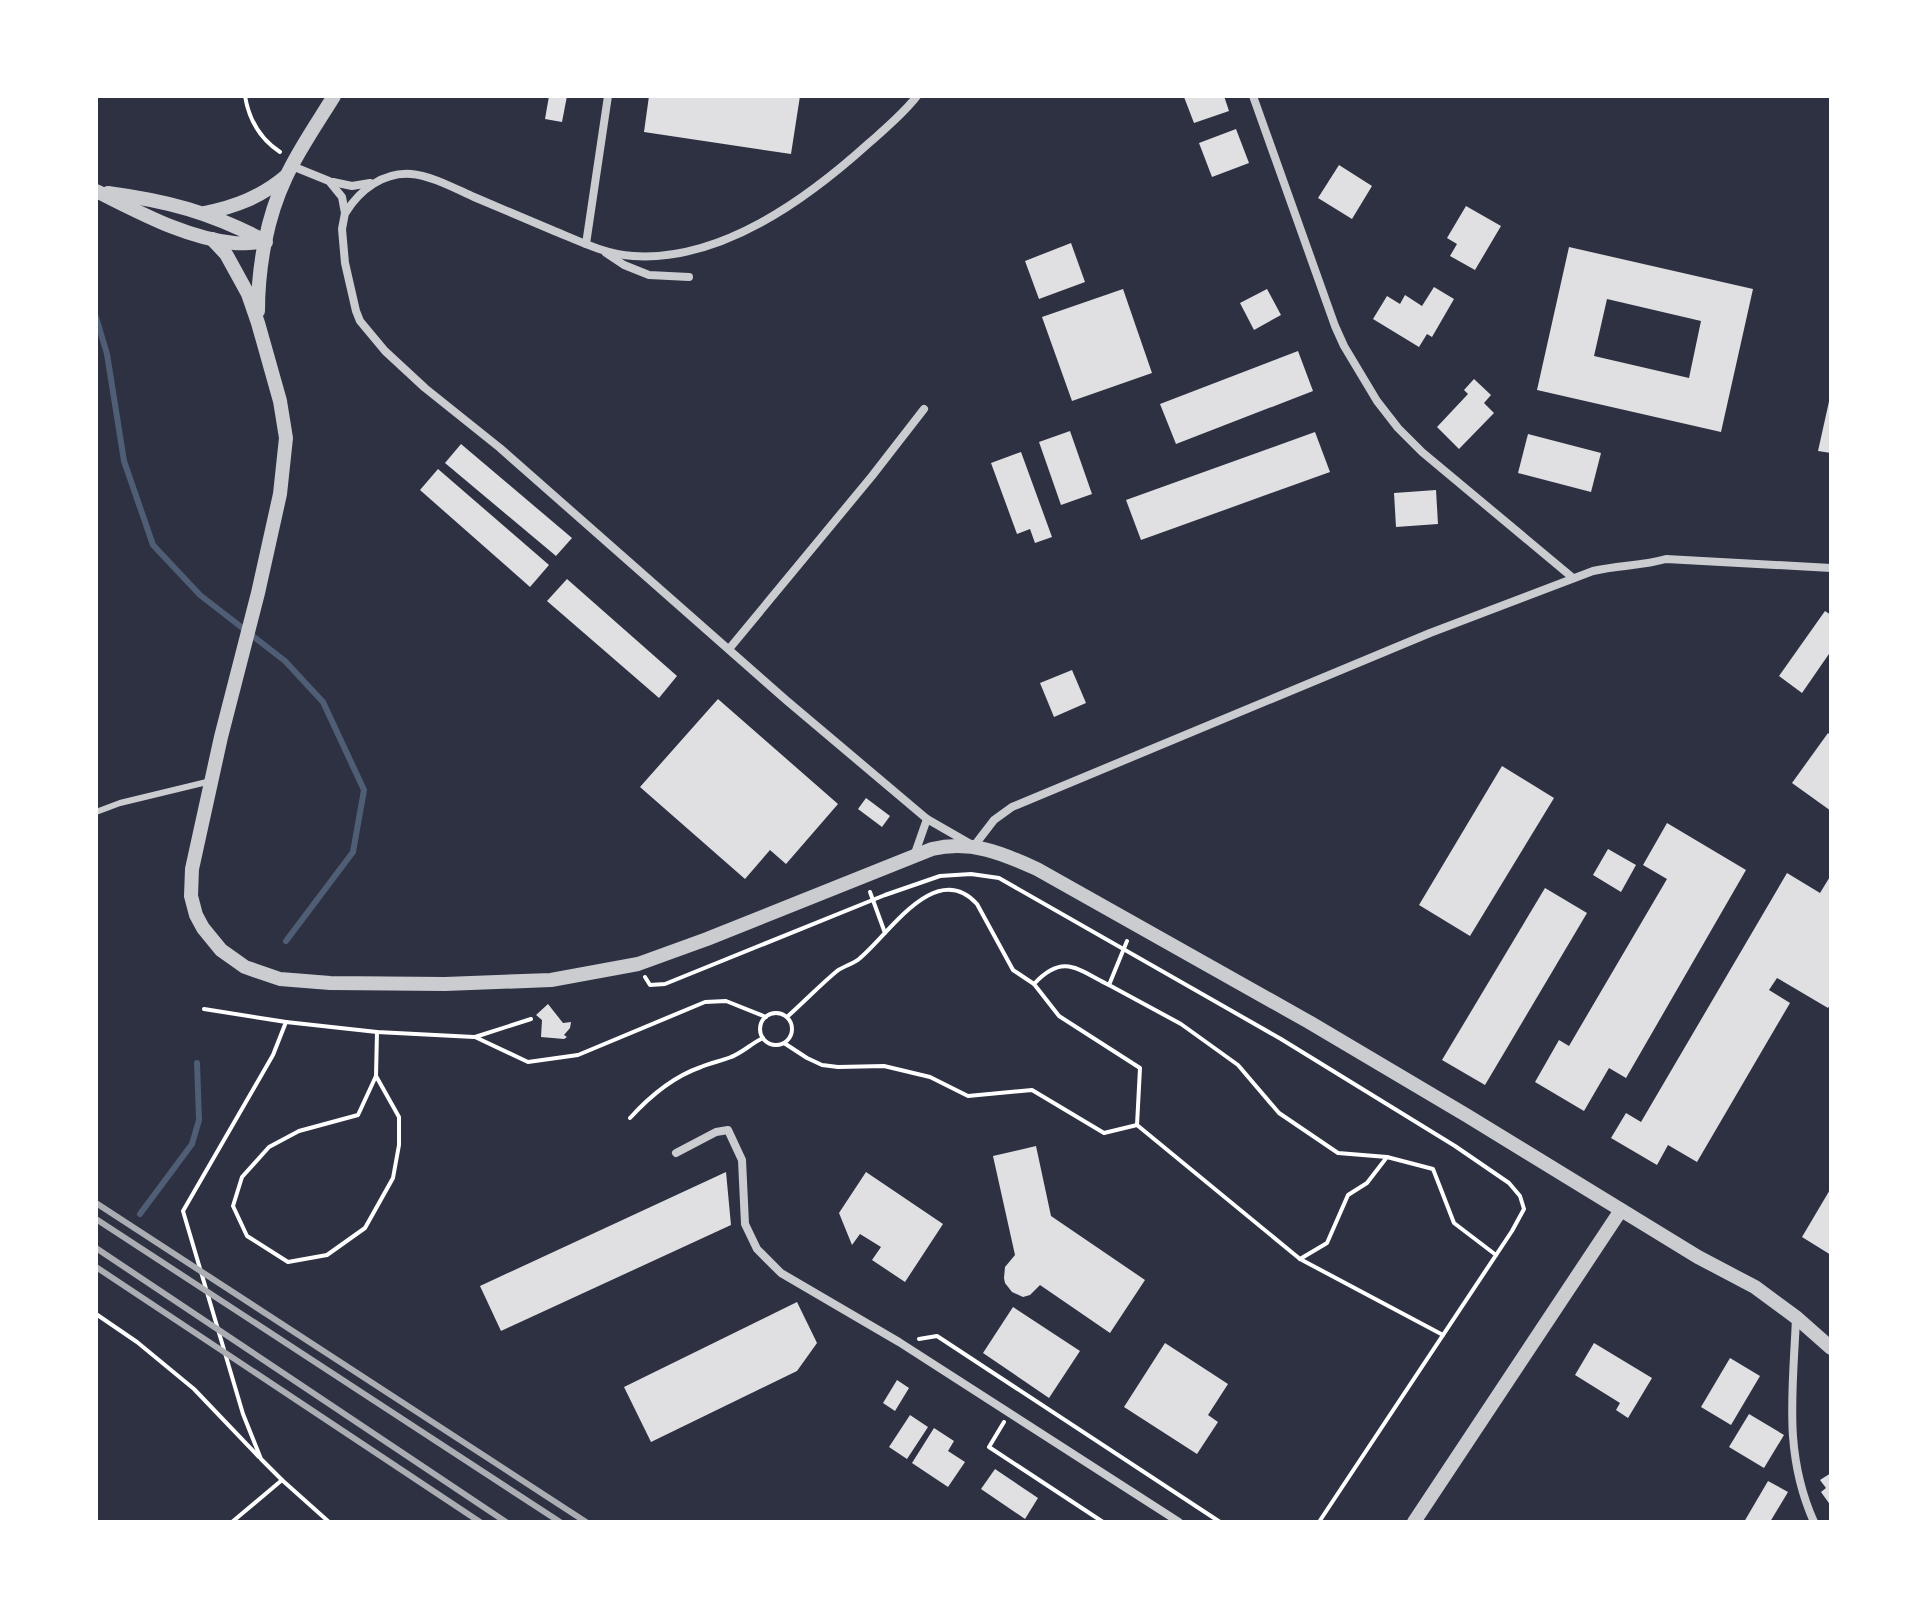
<svg xmlns="http://www.w3.org/2000/svg" width="1927" height="1618" font-family="Commissioner,sans-serif">
<style>
.lines{fill:none;stroke-linecap:round;stroke-linejoin:round}
.stream{stroke:#4f5d75;stroke-width:6}
.building{fill:#e0e0e3;fill-rule:evenodd}
.path{stroke:#fff;stroke-width:4}
.service{stroke:#caccd0;stroke-width:6}
.minor{stroke:#caccd0;stroke-width:8}
.tertiary{stroke:#caccd0;stroke-width:14}
.rail{stroke:#abadb3;stroke-width:6}
</style>
<rect width="100%" height="100%" fill="#2d3142"/>
<g class="lines">
<g class="stream">
<polyline points="96,317 107,354 124,461 153,545 200,595 285,661 323,702 364,790 353,852 286,941"/>
<polyline points="140,1214 192,1144 199,1120 197,1063"/>
</g>
</g>
<g class="building">
<polygon points="549,96 567,96 562,122 545,119"/>
<polygon points="649,96 800,96 791,154 644,132"/>
<polygon points="1188,96 1224,96 1229,111 1194,123 1184,97"/>
<polygon points="1236,129 1249,163 1212,177 1199,143"/>
<polygon points="1339,165 1372,186 1352,219 1318,198"/>
<polygon points="1466,206 1501,226 1475,270 1450,256 1457,244 1447,238"/>
<polygon points="1071,243 1085,282 1039,299 1025,261"/>
<path d="M1569 247 1753 289 1721 432 1537 390ZM1607 299 1701 321 1689 378 1594 356Z"/>
<polygon points="1434,287 1454,299 1432,337 1427,334 1419,347 1373,319 1387,296 1400,304 1405,295 1422,306"/>
<polygon points="1123,289 1152,373 1072,401 1042,317"/>
<polygon points="1267,289 1281,315 1254,330 1240,303"/>
<polygon points="1298,351 1313,391 1176,444 1160,404"/>
<polygon points="1474,379 1491,395 1484,403 1494,413 1459,449 1437,427 1468,394 1464,390"/>
<polygon points="1830,397 1831,397 1831,453 1818,451"/>
<polygon points="1070,431 1092,494 1061,505 1039,442"/>
<polygon points="1315,432 1330,472 1141,540 1126,500"/>
<polygon points="1528,434 1601,453 1591,492 1518,473"/>
<polygon points="461,444 572,538 556,556 445,463"/>
<polygon points="1021,452 1052,537 1035,543 1030,529 1017,534 991,463"/>
<polygon points="438,469 549,565 530,587 420,490"/>
<polygon points="1436,490 1438,524 1396,527 1394,493"/>
<polygon points="567,579 677,676 659,698 547,601"/>
<polygon points="1825,611 1831,615 1831,651 1802,693 1779,676"/>
<polygon points="1072,670 1086,703 1054,717 1040,683"/>
<polygon points="718,699 838,804 786,864 770,850 745,879 640,787"/>
<polygon points="1828,733 1831,736 1831,811 1792,783"/>
<polygon points="1502,766 1554,798 1470,936 1419,905"/>
<polygon points="866,798 890,816 882,827 858,809"/>
<polygon points="1667,823 1746,870 1626,1078 1609,1068 1584,1111 1535,1082 1559,1040 1569,1046 1667,879 1643,865"/>
<polygon points="1608,849 1636,865 1621,892 1593,875"/>
<polygon points="1787,873 1820,893 1831,875 1831,1003 1828,1008 1777,978 1769,990 1790,1003 1697,1162 1668,1145 1657,1165 1611,1138 1626,1113 1641,1122"/>
<polygon points="1545,888 1587,913 1485,1085 1442,1060"/>
<polygon points="548,1004 563,1023 571,1022 570,1028 564,1035 567,1037 564,1039 541,1037 542,1020 536,1015"/>
<polygon points="1036,1146 1051,1216 1145,1280 1110,1333 1040,1285 1030,1295 1023,1297 1012,1292 1005,1283 1004,1278 1005,1267 1015,1255 993,1156"/>
<polygon points="726,1172 731,1225 501,1331 480,1286"/>
<polygon points="866,1172 943,1224 905,1282 872,1260 881,1247 860,1234 852,1245 839,1213"/>
<polygon points="1831,1188 1831,1255 1802,1237"/>
<polygon points="797,1302 817,1343 797,1371 651,1442 624,1387"/>
<polygon points="1013,1307 1080,1351 1049,1398 983,1353"/>
<polygon points="1165,1343 1228,1384 1208,1415 1218,1422 1197,1454 1124,1407"/>
<polygon points="1594,1343 1652,1378 1628,1418 1616,1410 1620,1403 1575,1375"/>
<polygon points="1730,1358 1760,1376 1731,1425 1701,1407"/>
<polygon points="897,1380 909,1388 895,1411 883,1403"/>
<polygon points="1749,1414 1784,1435 1764,1468 1729,1447"/>
<polygon points="910,1415 928,1427 907,1459 889,1447"/>
<polygon points="934,1428 954,1441 948,1451 965,1462 948,1487 912,1463"/>
<polygon points="995,1469 1038,1498 1025,1519 981,1489"/>
<polygon points="1831,1473 1831,1506 1821,1492 1826,1488 1820,1480"/>
<polygon points="1768,1481 1788,1492 1770,1522 1744,1522"/>
</g>
<g class="lines">
<g class="path">
<path d="M245 96C249 120 260 139 280 152"/>
<polyline points="870,892 885,933"/>
<polyline points="1127,941 1109,985 1181,1024 1238,1065 1279,1113 1338,1153 1387,1157"/>
<polyline points="645,977 650,985 665,984 885,895 940,876 971,874 999,878 1281,1039 1455,1146 1509,1183 1520,1196 1524,1209 1512,1231 1319,1522"/>
<path d="M1109 985C1077 969 1063 953 1034 984L1059 1016 1140 1068 1137 1125 1300 1259"/>
<polyline points="204,1009 286,1022 273,1055 183,1211 243,1414 261,1459 282,1480 232,1522"/>
<circle cx="776" cy="1029" r="16"/>
<path d="M787 1017C804 1002 820 985 837 971 844 966 853 964 859 959 888 936 935 858 977 904L1013 970 1034 984"/>
<polyline points="531,1019 475,1037 528,1062 578,1055 705,1002 726,1001 766,1017"/>
<polyline points="286,1022 377,1032 474,1037"/>
<polyline points="784,1043 807,1058 822,1065 838,1067 884,1066 930,1077 968,1096 1032,1090 1104,1133 1137,1125"/>
<polyline points="376,1076 399,1117 399,1145 393,1178 365,1228 327,1255 288,1262 247,1236 233,1206 242,1177 269,1147 299,1131 358,1115 376,1076 377,1032"/>
<path d="M630 1118C650 1096 672 1077 701 1067 710 1063 721 1061 731 1057 742 1053 752 1043 763 1038"/>
<polyline points="96,1314 137,1342 194,1389 259,1457"/>
<polyline points="1443,1335 1300,1259 1327,1243 1348,1195 1367,1183 1387,1157 1433,1169 1454,1223 1496,1255"/>
<polyline points="919,1339 937,1336 1220,1522"/>
<polyline points="1004,1422 989,1447 1103,1522"/>
<polyline points="282,1480 329,1522"/>
</g>
<polyline class="service" points="96,812 120,803 211,781"/>
<g class="minor">
<polyline points="1253,96 1335,326 1344,346 1377,401 1398,428 1422,452 1573,578"/>
<polyline points="292,166 329,181 342,197 345,213 342,229 345,263 356,311 360,321 385,351 425,388 500,448 786,700 927,819"/>
<polyline points="333,182 352,186 370,183"/>
<path d="M346 212C360 190 383 172 411 174 430 175 456 189 474 197 500 208 526 219 552 230 579 241 604 254 633 256 721 262 807 199 869 143 886 128 903 114 917 96"/>
<polyline points="586,244 608,96"/>
<polyline points="606,253 624,265 649,275 689,277"/>
<polyline points="729,649 872,476 924,409"/>
<path d="M914 856 927 819 974 846 994 820 1012 807 1430 633 1593 571C1618 565 1642 566 1666 559L1831 568"/>
<polyline points="676,1153 716,1132 728,1130 742,1160 745,1224 757,1249 781,1273 899,1342 1179,1522"/>
<path d="M1796 1318C1793 1391 1783 1453 1814 1522"/>
</g>
<g class="tertiary">
<path d="M96 191C139 212 185 238 234 243 244 244 255 242 266 242"/>
<path d="M108 193C168 201 209 212 263 240"/>
<path d="M204 213C235 207 261 197 286 176"/>
<path d="M212 239 226 254 248 294 258 323 280 401 286 438 280 494 258 593 221 737 192 869 191 896 196 915 203 928 221 950 245 967 280 979 330 983 445 984 551 980 638 964 707 939 932 849C971 840 1002 853 1037 869L1309 1022 1466 1115 1698 1257 1755 1287 1797 1318 1831 1348"/>
<path d="M258 311C258 266 267 217 286 177 299 149 318 122 334 96"/>
<polyline points="1414,1522 1621,1210"/>
</g>
<g class="rail">
<polyline points="96,1203 586,1522"/>
<polyline points="96,1219 560,1522"/>
<polyline points="96,1248 506,1522"/>
<polyline points="96,1267 480,1522"/>
</g>
</g>
<rect width="1927" height="1618" fill="none" stroke="#ffffff" stroke-width="196"/>
</svg>
